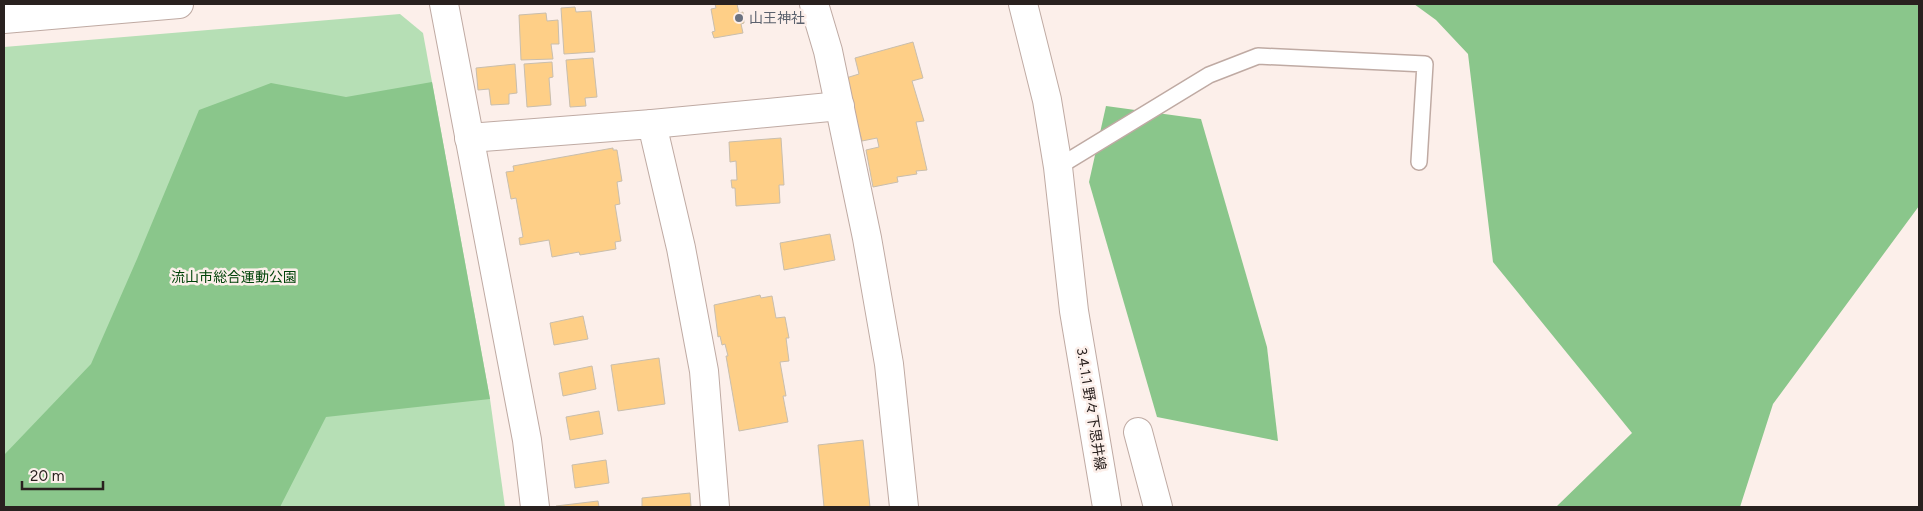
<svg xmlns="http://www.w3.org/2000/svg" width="1923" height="511" font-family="Figtree,'Noto Sans JP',sans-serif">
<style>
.green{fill:#b6dfb5}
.forest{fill:#8ac68b}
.building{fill:#fecf87;stroke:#c9bead}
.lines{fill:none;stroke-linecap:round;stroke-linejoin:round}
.service-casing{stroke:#bfaaa3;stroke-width:18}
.minor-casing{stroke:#bfaaa3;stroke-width:30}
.tertiary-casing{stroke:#bfaaa3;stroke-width:30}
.service{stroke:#fff;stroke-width:15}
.minor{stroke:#fff;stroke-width:28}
.tertiary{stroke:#fff;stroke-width:28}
.worship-dot{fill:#6b7280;stroke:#fcefea;stroke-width:2}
.labels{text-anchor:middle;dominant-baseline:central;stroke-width:5;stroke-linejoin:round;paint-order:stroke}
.worship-label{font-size:14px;fill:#5b616d;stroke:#fcefea;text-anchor:start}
.park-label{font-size:14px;fill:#004309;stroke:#fcefea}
.street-label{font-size:14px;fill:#29211f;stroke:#fcefea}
</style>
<rect width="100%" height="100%" fill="#fcefea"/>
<polygon class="green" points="400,14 423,33 490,399 505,507 4,507 4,47"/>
<g class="forest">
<polygon points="1414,4 1919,4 1919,206 1773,404 1740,507 1556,507 1632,433 1493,262 1468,54 1436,20"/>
<polygon points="432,82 490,399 326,417 280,507 4,507 4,455 91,364 137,259 199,110 271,83 346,97"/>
<polygon points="1106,106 1201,119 1267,347 1278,441 1157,417 1089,182"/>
</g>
<g class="building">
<polygon points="715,4 737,4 739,13 743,12 744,23 741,24 743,33 714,38 712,32 715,31 711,9 716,8"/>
<polygon points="575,7 576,12 591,11 595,52 564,54 561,8"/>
<polygon points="546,13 547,21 558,20 559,44 551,44 553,59 521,60 519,15"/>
<polygon points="913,42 923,78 912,81 924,121 916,122 927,170 916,171 917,174 897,177 898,182 873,187 866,150 879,147 877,138 862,141 846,78 859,74 855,58"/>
<polygon points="593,58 597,97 585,98 586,106 570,107 566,60"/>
<polygon points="552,62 553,77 549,78 551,105 527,107 524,64"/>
<polygon points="515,64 517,93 509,94 509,104 491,105 489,89 478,90 476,68"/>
<polygon points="781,138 784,185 779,185 780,203 736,206 735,188 732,188 731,180 737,180 736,161 730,162 729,142"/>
<polygon points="613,148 613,150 617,150 622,181 617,182 620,204 615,205 621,241 615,242 616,249 580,255 579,252 552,257 549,240 520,245 519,238 523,237 516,198 511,199 506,172 514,171 513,166"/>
<polygon points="830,234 835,260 784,270 780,243"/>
<polygon points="760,295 761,298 772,296 776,318 785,317 789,338 786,338 789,361 780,362 786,396 783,396 788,422 739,431 726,356 728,356 725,344 722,345 720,336 718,337 714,305"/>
<polygon points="583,316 588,339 554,345 550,323"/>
<polygon points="659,358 665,404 618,411 611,365"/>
<polygon points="592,366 596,389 563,396 559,373"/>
<polygon points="599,411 603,434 570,440 566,417"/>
<polygon points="863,440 870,507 824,507 818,445"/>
<polygon points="606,460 609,483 575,488 572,465"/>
<polygon points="690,493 691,507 642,507 642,498"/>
<polygon points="598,501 599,507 556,507 556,506"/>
</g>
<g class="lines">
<defs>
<polyline id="service" points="1058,167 1209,75 1258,56 1425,64 1419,162"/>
<g id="minor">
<polyline points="444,4 527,440 535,507"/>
<polyline points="814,4 828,51 867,238 889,364 904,507"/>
<polyline points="4,19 179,4"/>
<polyline points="652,124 840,106"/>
<polyline points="469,138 652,124 681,248 704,371 715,507"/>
</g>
<g id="tertiary">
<polyline points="1023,4 1047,100 1058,167 1074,311 1107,507"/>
<polyline points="1138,432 1158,507"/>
</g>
</defs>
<use href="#service" class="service-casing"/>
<use href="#minor" class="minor-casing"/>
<use href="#tertiary" class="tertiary-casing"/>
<use href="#service" class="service"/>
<use href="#minor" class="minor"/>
<use href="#tertiary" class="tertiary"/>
</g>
<circle class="worship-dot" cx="739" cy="18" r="5"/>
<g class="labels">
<g class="worship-label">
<text x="749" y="18">山王神社</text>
</g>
<g class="park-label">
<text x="234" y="277">流山市総合運動公園</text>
</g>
<g class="street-label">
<text transform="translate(1091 409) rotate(81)">3.4.1.1 野々下思井線</text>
</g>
</g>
<rect width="1923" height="511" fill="none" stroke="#29211f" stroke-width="10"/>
<path d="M22 481v8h81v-8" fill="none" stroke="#29211f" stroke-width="2.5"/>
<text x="30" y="481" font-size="15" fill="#29211f" stroke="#fcefea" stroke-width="4" paint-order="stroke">20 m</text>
</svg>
